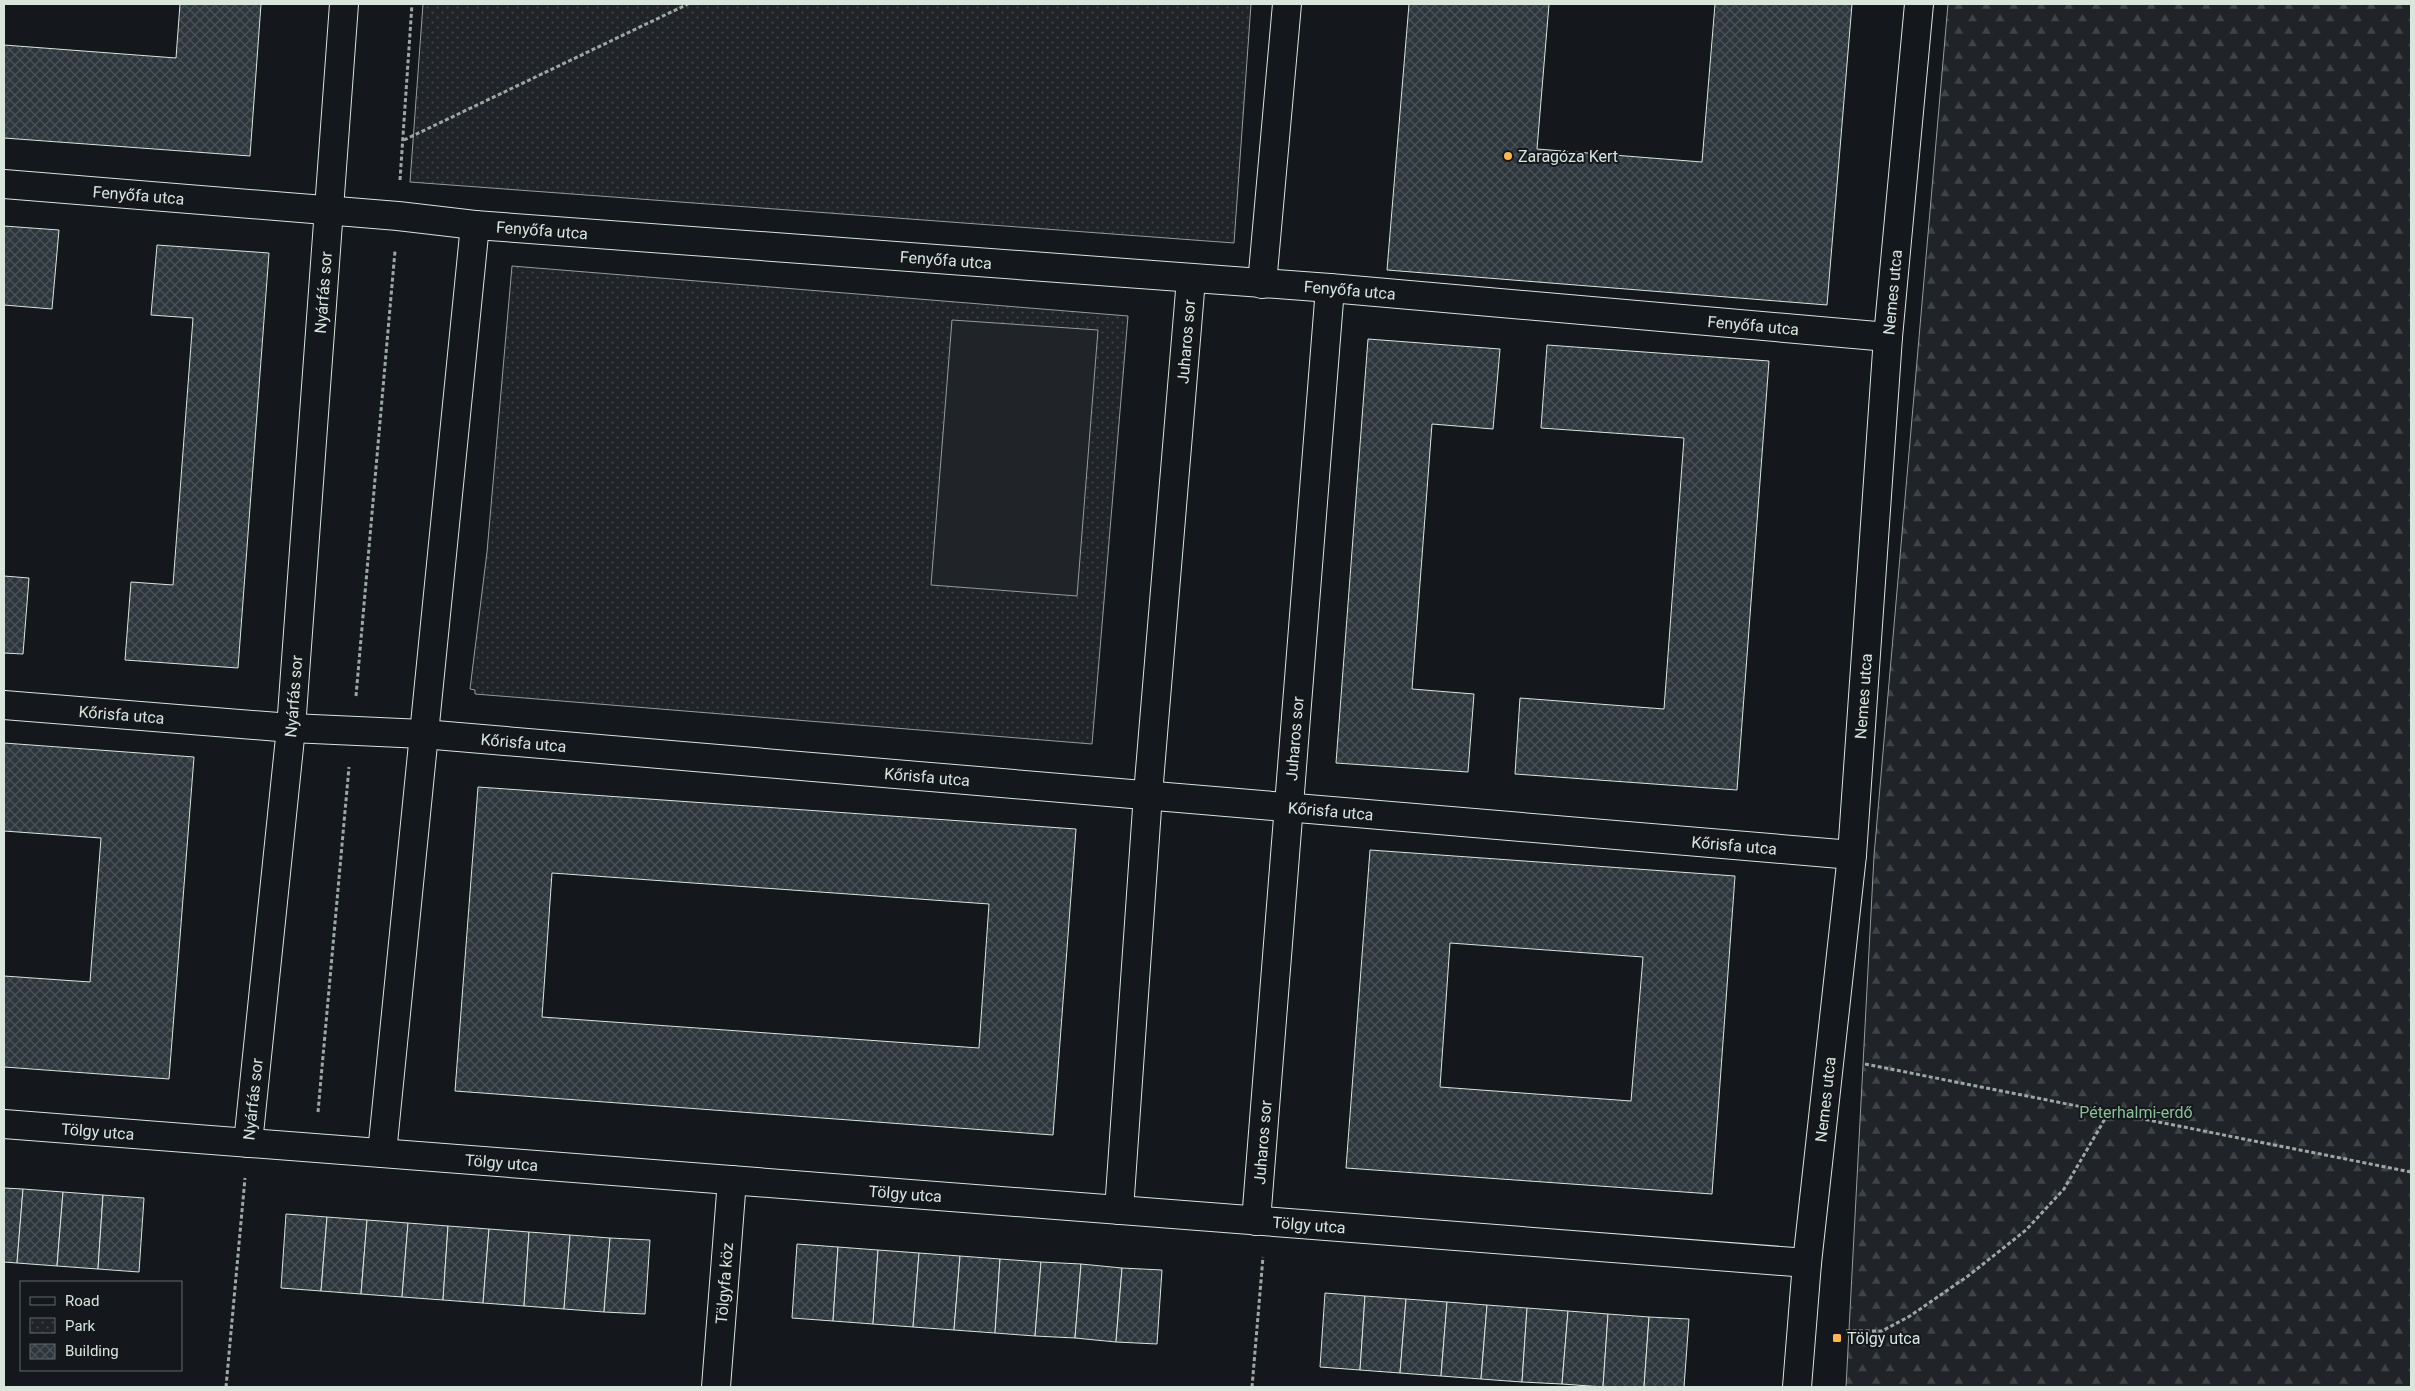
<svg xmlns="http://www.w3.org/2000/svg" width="2415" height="1391" font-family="Roboto,sans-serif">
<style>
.forest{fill:url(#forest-firs);stroke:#939e99}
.park{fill:url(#park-dots);stroke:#939e99}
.garden{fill:#202428;stroke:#939e99}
.building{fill:url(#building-cross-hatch);stroke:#d8e6dc;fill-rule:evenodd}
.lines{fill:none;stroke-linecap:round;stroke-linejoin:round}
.minor-casing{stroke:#d8e6dc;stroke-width:30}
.tertiary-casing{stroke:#d8e6dc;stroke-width:30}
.path{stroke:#9da8a2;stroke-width:3;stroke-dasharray:4 2.5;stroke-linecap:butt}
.minor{stroke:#14181c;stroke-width:28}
.tertiary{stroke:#14181c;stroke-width:28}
.poi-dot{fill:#ffb74d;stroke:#14181c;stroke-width:2}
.labels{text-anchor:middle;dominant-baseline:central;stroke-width:4;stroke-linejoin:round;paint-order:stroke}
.poi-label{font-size:16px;fill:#d8e6dc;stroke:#14181c;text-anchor:start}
.street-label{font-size:16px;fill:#d8e6dc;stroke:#14181c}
.park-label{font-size:16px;fill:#8ac095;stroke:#14181c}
</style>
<defs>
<pattern id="forest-firs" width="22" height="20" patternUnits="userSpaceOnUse" patternTransform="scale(1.25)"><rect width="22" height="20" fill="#202428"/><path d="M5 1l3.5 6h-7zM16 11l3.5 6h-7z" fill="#404447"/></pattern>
<pattern id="park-dots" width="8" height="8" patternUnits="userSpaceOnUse" patternTransform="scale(1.25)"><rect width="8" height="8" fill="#202428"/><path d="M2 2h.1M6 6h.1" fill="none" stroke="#404447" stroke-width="1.8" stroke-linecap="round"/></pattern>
<pattern id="building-cross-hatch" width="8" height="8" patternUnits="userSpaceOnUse" patternTransform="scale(1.25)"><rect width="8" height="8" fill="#2c363c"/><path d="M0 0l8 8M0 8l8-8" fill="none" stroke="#4a5358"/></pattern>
</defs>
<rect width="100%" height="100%" fill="#14181c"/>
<polygon class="forest" points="1948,4 2411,4 2411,1387 1846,1387 1874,856"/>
<g class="park">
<polygon points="423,4 1251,4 1234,243 410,182"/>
<polygon points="512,266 1128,316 1092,744 475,694 475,690 470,689 487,552"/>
</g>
<polygon class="garden" points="952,320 1098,330 1077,596 931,585"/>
<g class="building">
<polygon points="180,4 261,4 250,156 4,138 4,45 176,58"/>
<polygon points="1409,4 1549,4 1537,149 1702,162 1715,4 1852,4 1827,305 1387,270"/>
<polygon points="4,226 59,230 52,309 4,305"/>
<polygon points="157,245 269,253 238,668 125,660 131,582 173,585 193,318 151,315"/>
<polygon points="1368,339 1500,349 1493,429 1432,424 1412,689 1474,694 1468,772 1336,763"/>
<polygon points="1547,345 1769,361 1737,790 1515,774 1520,698 1664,709 1684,438 1541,428"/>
<polygon points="4,576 29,578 23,654 4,653"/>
<polygon points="4,743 194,757 169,1079 4,1067 4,976 90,982 101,838 4,831"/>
<path d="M478 787 1076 829 1053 1135 455 1091ZM552 873 989 904 979 1048 542 1017Z"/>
<path d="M1370 850 1735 876 1712 1194 1346 1168ZM1450 943 1643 957 1631 1101 1440 1087Z"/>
<polygon points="4,1188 23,1189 17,1263 4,1262"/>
<polygon points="23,1189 63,1192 57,1266 17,1263"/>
<polygon points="63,1192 103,1195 98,1269 57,1266"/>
<polygon points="103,1195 144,1198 139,1272 98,1269"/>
<polygon points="286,1214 327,1217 321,1291 281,1288"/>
<polygon points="327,1217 367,1220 361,1294 321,1291"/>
<polygon points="367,1220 408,1223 402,1297 361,1294"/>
<polygon points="408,1223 448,1226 443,1300 402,1297"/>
<polygon points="448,1226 489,1229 483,1303 443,1300"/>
<polygon points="489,1229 529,1232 524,1306 483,1303"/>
<polygon points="529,1232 570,1235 564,1309 524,1306"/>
<polygon points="570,1235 610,1238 604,1312 564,1309"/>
<polygon points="610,1238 650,1240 645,1314 604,1312"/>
<polygon points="797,1244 838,1247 833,1321 792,1318"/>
<polygon points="838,1247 878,1250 873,1324 833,1321"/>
<polygon points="878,1250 919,1253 913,1327 873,1324"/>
<polygon points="919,1253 960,1256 954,1330 913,1327"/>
<polygon points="960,1256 1000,1259 995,1333 954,1330"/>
<polygon points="1000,1259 1041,1262 1035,1336 995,1333"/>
<polygon points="1041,1262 1081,1264 1075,1338 1035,1336"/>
<polygon points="1081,1264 1122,1268 1116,1342 1075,1338"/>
<polygon points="1122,1268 1162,1270 1157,1344 1116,1342"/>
<polygon points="1325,1293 1365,1296 1360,1370 1320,1367"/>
<polygon points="1365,1296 1406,1299 1400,1373 1360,1370"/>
<polygon points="1406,1299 1447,1302 1441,1376 1400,1373"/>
<polygon points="1447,1302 1487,1305 1481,1379 1441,1376"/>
<polygon points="1487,1305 1527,1308 1522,1382 1481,1379"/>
<polygon points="1527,1308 1568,1311 1562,1384 1522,1382"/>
<polygon points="1568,1311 1608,1314 1603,1387 1562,1384"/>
<polygon points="1608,1314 1649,1317 1644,1387 1603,1387"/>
<polygon points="1649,1317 1689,1319 1684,1387 1644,1387"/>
</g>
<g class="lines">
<defs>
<g id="minor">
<path id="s1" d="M4 184 398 216 475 225 1330 288 1888 337"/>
<polyline points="1262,284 1287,4"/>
<path id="s2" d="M4 705 291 728 423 734 1852 855"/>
<path id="s3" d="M4 1124 1807 1263"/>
<path id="s4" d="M248 1143 291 728 344 4"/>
<polyline points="382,1153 475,225"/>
<path id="s5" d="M1119 1210 1148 794 1191 279"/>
<path id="s6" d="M1256 1221 1330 288"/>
<path id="s7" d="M716 1387 732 1180"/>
</g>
<g id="tertiary">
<path id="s8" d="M1797 1387 1807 1263 1852 855 1888 337 1919 4"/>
</g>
</defs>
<use href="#minor" class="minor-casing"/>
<use href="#tertiary" class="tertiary-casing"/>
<g class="path">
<polyline points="404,140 688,4"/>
<polyline points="400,180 412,4"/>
<polyline points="356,696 395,251"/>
<polyline points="1865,1064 2411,1172"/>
<polyline points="318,1112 349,767"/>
<polyline points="1846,1331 1882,1331 1910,1316 1968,1276 2026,1230 2064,1189 2109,1112"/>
<polyline points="226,1387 245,1178"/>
<polyline points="1252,1387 1263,1257"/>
</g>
<use href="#minor" class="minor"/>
<use href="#tertiary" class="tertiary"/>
</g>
<g class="poi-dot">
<circle cx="1508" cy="156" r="5"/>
<rect x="1832" y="1333" width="10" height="10" rx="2.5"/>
</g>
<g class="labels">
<g class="poi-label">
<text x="1518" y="156">Zaragóza Kert</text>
<text x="1847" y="1338">Tölgy utca</text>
</g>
<g class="street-label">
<text stroke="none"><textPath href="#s1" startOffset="135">Fenyőfa utca</textPath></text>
<text stroke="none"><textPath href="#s1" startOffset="540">Fenyőfa utca</textPath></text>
<text stroke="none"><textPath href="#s1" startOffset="945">Fenyőfa utca</textPath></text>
<text stroke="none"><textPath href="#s1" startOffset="1350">Fenyőfa utca</textPath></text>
<text stroke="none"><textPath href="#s4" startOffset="854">Nyárfás sor</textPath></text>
<text stroke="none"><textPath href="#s8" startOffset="1099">Nemes utca</textPath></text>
<text stroke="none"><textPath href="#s1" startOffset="1755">Fenyőfa utca</textPath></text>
<text stroke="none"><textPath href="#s5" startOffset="871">Juharos sor</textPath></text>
<text stroke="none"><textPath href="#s4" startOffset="449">Nyárfás sor</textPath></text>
<text stroke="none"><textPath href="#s8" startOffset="694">Nemes utca</textPath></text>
<text stroke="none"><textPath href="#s2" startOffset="118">Kőrisfa utca</textPath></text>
<text stroke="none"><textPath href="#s6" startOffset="484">Juharos sor</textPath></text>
<text stroke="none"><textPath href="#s2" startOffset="521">Kőrisfa utca</textPath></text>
<text stroke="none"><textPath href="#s2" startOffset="926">Kőrisfa utca</textPath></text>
<text stroke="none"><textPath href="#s2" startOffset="1331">Kőrisfa utca</textPath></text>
<text stroke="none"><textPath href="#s2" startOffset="1736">Kőrisfa utca</textPath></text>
<text stroke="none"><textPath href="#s4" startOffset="44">Nyárfás sor</textPath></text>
<text stroke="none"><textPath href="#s8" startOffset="289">Nemes utca</textPath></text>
<text stroke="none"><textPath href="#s3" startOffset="94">Tölgy utca</textPath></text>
<text stroke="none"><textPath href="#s6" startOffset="79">Juharos sor</textPath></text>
<text stroke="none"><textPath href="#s3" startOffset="499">Tölgy utca</textPath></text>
<text stroke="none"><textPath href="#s3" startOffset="904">Tölgy utca</textPath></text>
<text stroke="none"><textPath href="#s3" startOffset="1309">Tölgy utca</textPath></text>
<text stroke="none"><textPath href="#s7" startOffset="104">Tölgyfa köz</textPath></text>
</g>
<g class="park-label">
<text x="2136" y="1112">Péterhalmi-erdő</text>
</g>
</g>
<rect width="2415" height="1391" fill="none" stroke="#d8e6dc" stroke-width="10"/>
<rect x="20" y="1281" width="162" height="90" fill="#14181c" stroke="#626a69"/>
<rect x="30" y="1297" width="25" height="8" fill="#14181c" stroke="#626a69"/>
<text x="65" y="1306" font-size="15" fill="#d8e6dc">Road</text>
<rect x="30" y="1318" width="25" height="15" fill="url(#park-dots)" stroke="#626a69"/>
<text x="65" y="1331" font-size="15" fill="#d8e6dc">Park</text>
<rect x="30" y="1344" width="25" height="15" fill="url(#building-cross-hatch)" stroke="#626a69"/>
<text x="65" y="1356" font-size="15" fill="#d8e6dc">Building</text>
</svg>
